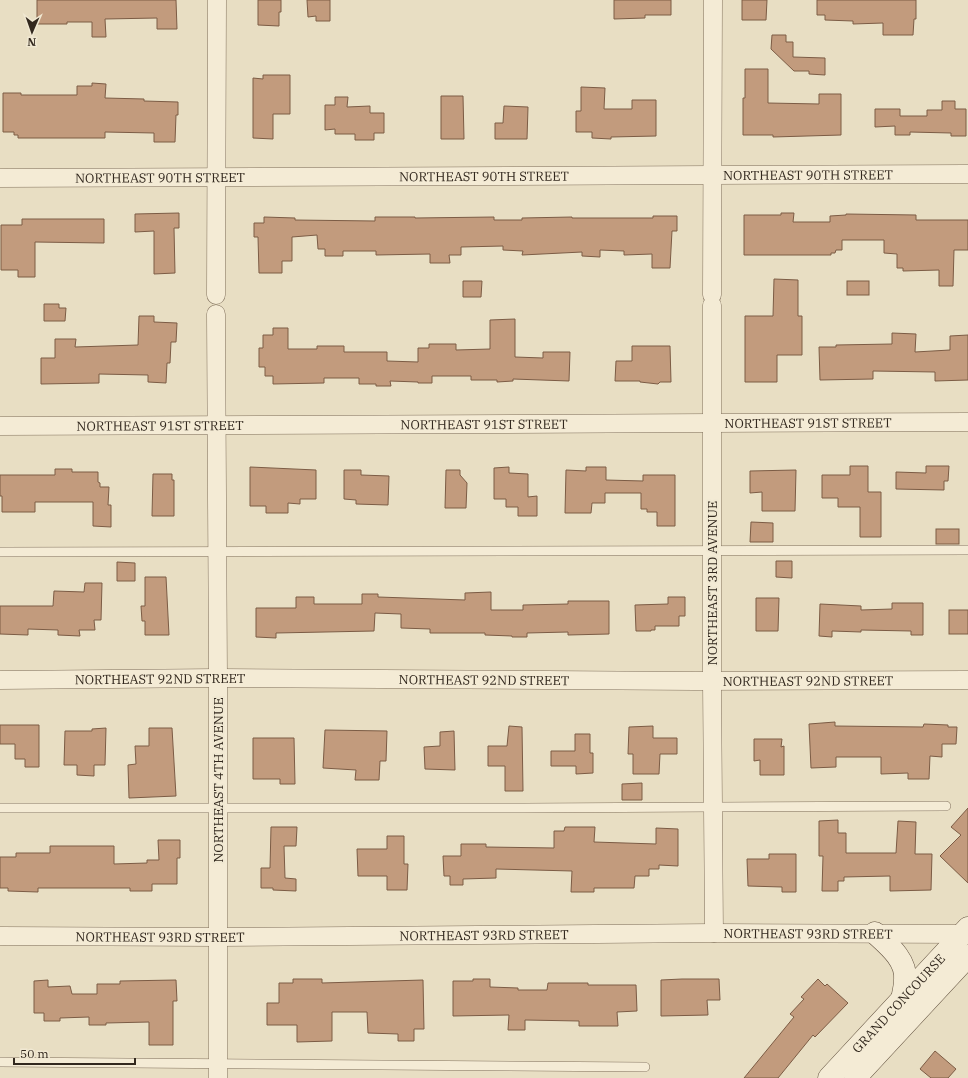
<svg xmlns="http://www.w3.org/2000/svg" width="968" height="1078" font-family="'IBM Plex Serif',serif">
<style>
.building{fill:#c29b7d;stroke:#7c5c45}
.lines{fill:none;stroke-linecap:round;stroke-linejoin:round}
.lane-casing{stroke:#80705c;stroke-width:10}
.street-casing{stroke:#80705c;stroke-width:19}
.secondary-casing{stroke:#62513f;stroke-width:23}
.lane{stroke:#f4ebd5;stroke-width:9}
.street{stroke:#f4ebd5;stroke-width:18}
.secondary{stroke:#f4ebd5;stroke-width:22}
.labels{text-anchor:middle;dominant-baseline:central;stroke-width:4;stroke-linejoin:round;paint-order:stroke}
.street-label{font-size:13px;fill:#32281e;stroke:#f0e8d2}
</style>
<rect width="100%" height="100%" fill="#e8dec3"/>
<g class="building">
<polygon points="37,0 176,0 177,29 157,29 157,18 105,19 106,37 92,37 92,22 67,22 67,24 37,24"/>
<polygon points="258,0 281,0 281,12 279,12 279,26 258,25"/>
<polygon points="307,0 330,0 330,21 316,21 316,16 308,17"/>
<polygon points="614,0 671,0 671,15 645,15 645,18 614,19"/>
<polygon points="742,0 767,0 766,20 742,20"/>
<polygon points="817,0 916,0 916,19 914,19 913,35 883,35 883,23 853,24 853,21 825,20 825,15 817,15"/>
<polygon points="772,35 786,35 786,42 793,42 793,57 825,58 825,75 809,74 809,71 794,71 771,49"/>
<polygon points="745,69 768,69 768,103 819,104 819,94 841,94 841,135 773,137 773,135 743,135 743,98 745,98"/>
<polygon points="263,75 290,75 290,114 273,114 273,139 253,138 253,78 263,79"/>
<polygon points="92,83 106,84 105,98 144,99 144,101 178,102 178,115 176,115 175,142 154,142 154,133 105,132 105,138 18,138 18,135 14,135 14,132 3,132 3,93 21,93 21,95 77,95 77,86 92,86"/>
<polygon points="581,87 605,88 604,109 632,109 632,100 656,100 656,136 611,137 611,139 592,138 592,132 576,132 576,111 581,111"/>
<polygon points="441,96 463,96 464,139 441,139"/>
<polygon points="335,97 348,97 347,107 370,106 370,113 384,113 384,133 374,133 374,140 355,140 355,134 335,134 335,129 325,130 325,105 335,105"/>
<polygon points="942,101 955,101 955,109 966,109 966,136 951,136 951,133 910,132 910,135 895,135 895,126 875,127 875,109 900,109 900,116 927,116 927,110 942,110"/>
<polygon points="504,106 528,107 527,139 495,139 495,123 503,123"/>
<polygon points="179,213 179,228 174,228 175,273 154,274 154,231 135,232 135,214"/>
<polygon points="781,213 794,213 793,222 830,222 830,216 846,215 846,214 916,215 916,220 968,220 968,250 954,250 953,286 939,286 939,270 903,271 903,268 897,268 897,254 884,253 884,240 842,240 842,250 836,250 835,253 831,253 831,255 744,255 744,215 781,215"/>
<polygon points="653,216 677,216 677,231 672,231 670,268 652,268 652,254 624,255 624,251 600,250 600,257 582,256 582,252 522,255 523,251 503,250 503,246 461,247 461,255 449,255 450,263 430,263 430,254 376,255 376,251 343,251 343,256 325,256 325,249 318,249 317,235 292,237 292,261 282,261 282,273 259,273 258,237 254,237 254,223 264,223 264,217 295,218 295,220 375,221 375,217 415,217 415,218 494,217 494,220 522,220 522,218 572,217 572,218 653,218"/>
<polygon points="22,219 104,219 104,243 35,242 35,277 18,277 18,270 1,270 1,225 22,225"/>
<polygon points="774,279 798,280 798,316 802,316 802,355 777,355 777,382 745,382 745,316 773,316"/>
<polygon points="463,281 482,281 481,297 463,297"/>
<rect x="847" y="281" width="22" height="14"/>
<polygon points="44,304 59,304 59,308 66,308 65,321 44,321"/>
<polygon points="139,316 154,316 154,322 177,323 176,342 171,342 170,363 167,363 166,383 148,382 148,375 99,374 99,383 41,384 41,358 55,358 55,339 76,339 75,347 138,345"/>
<polygon points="515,319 515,357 543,358 543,352 570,352 569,381 513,379 513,381 497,382 497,380 471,380 471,376 432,376 432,383 418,383 418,382 390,381 391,386 376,386 376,384 359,384 359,378 324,378 324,383 273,384 273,376 265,376 265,367 259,367 259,348 263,348 263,335 273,335 273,328 288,328 288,349 317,349 317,346 344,346 344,352 387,352 387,361 418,362 418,348 429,348 429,344 456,344 456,350 490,349 490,320"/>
<polygon points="892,333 916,334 915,352 950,350 950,336 968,335 968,380 935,381 935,372 873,371 873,379 820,380 819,347 836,347 836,345 892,344"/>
<polygon points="632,346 670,346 671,382 660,382 658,384 640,382 640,381 615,381 616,361 632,361"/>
<polygon points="850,466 868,466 868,492 881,492 881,537 860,537 860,507 838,507 838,498 822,498 822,475 850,475"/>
<polygon points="926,466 949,466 948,481 944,481 944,490 896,489 896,472 926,473"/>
<polygon points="250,467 316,470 316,499 300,499 300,504 288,503 288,513 266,513 266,506 250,506"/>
<polygon points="509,467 509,473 528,474 528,497 537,496 537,516 518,516 518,507 506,507 506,499 494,499 494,468"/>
<polygon points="586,467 606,467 606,480 643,481 643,475 675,475 675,526 657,526 657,512 647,512 647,509 641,509 641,493 605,493 605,503 592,503 591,513 565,513 566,470 586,471"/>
<polygon points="55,469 72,469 72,472 98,472 98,482 100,483 100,487 109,487 108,505 111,505 111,527 93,526 93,502 35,502 35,512 2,512 2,496 0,496 0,475 55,475"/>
<polygon points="344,470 361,470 361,475 389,476 388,505 356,504 356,500 344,499"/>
<polygon points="446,470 460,470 460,475 467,483 466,508 445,508"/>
<polygon points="796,470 795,511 762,511 762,492 750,493 750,471"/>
<polygon points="153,474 172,474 172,480 174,480 174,516 152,516"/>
<polygon points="751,522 773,523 773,542 750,542"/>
<rect x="936" y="529" width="23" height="15"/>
<polygon points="776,561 792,561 792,578 776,577"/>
<polygon points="117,562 135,563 135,581 117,581"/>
<polygon points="145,577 166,577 169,635 145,635 145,621 142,621 141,606 145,606"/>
<polygon points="85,583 102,583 101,620 94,620 95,630 79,630 80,636 58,635 58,630 28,629 28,635 0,634 0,606 53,606 54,591 84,592"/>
<polygon points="491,592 491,610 523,610 523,605 568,604 568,601 609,601 609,634 568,635 568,632 527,633 527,637 512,637 512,636 485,635 485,633 430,633 430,629 401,628 401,614 375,613 374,631 276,633 276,638 256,637 256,608 296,608 296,597 314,597 314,604 362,604 362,594 378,594 378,597 465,600 465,593"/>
<polygon points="668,597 685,597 685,616 679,616 679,626 655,626 655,630 651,630 651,631 636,631 635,605 668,604"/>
<polygon points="756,598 779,598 778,631 756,631"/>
<polygon points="892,603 923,603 923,635 911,635 911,631 861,630 861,632 832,631 832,637 819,636 820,604 861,606 861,610 892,609"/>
<rect x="949" y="610" width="19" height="24"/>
<polygon points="835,722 835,726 923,727 924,724 948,725 948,727 957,727 956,744 942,744 942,757 930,756 929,779 908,779 908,773 881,774 881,757 836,757 836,767 811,768 809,724"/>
<polygon points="0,725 39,725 39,767 25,767 25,759 15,759 15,744 0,744"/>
<polygon points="509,726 522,727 523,791 505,791 505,766 488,766 488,746 507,746"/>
<polygon points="653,726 653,738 677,738 677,754 660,754 659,774 633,774 633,754 628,754 629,727"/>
<polygon points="106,728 105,765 94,765 94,776 77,775 77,765 64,765 65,731 92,731 92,729"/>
<polygon points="149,728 172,728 176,796 129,798 128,765 136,764 135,746 149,746"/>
<polygon points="325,730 387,731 386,761 380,761 379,780 355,780 356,770 323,768"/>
<polygon points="454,731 455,770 425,769 424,747 440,746 440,732"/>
<polygon points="575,734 590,734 590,753 593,753 593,773 576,774 576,766 551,766 551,751 575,751"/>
<polygon points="253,738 294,738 295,784 280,784 280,779 253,779"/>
<polygon points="754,739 782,739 781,747 784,746 784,775 760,775 760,760 754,761"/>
<polygon points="642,783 642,800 622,800 622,784"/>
<polygon points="968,808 968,883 940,856 961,835 951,827"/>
<polygon points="838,820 838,833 846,833 846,853 896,853 898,821 916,822 915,854 932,854 931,890 890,891 890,876 844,877 844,881 838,881 838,891 822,891 823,856 819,856 819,821"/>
<polygon points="271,827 297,827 296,846 284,846 285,878 296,879 296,891 273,890 273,888 261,888 261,868 270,868"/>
<polygon points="565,827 595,827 594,842 656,844 656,828 678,829 678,866 659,865 659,869 649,869 649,876 635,876 634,888 594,888 594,892 571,892 572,871 496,869 496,878 463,879 463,885 450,885 450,876 444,876 443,856 461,856 461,844 486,844 486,847 554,848 554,831 564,831"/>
<polygon points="387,836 404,836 404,864 408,864 407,890 387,890 387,876 358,876 357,849 387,849"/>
<polygon points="158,840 180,840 180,858 177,858 177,884 152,884 152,891 130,891 130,888 38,888 38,892 8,891 8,888 0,888 0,857 16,857 16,853 50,853 50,846 114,846 114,864 147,863 147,860 159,860"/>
<polygon points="769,854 796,854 796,892 782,892 782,887 748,886 747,859 769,859"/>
<polygon points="293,979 322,979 322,983 423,980 424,1029 414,1029 414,1041 398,1041 398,1034 368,1033 367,1012 332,1012 332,1041 297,1042 297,1025 267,1025 267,1003 279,1003 279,983 293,983"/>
<polygon points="473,979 490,979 490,987 518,988 518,990 547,990 548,983 588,983 588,985 636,985 637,1011 617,1012 618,1026 579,1026 579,1021 525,1020 525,1030 508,1030 509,1015 453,1016 453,981 473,981"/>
<polygon points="682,979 719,979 720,1000 707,1000 708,1015 661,1016 661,980"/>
<polygon points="818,979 825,986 827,984 848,1003 815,1037 813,1035 778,1078 744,1078 794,1017 790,1014 804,999 801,997"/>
<polygon points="48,980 48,987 70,986 72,994 97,994 97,984 120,984 120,981 176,980 177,1001 173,1001 173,1045 149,1045 149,1022 106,1023 106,1025 89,1025 89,1017 60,1018 60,1021 44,1021 44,1013 34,1013 34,981"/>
<polygon points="935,1051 956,1069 948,1078 931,1078 920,1069"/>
</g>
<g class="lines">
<defs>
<g id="lane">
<polyline points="0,552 968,550"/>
<polyline points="0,808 524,808 946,806"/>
<polyline points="0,1062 645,1067"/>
</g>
<g id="street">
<path id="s1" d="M0 178 968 174"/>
<polyline points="216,295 217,0"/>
<polyline points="712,295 713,0"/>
<polyline points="712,305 712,681 714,933"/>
<polyline points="216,314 218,678 218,1078"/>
<path id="s2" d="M0 426 968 422"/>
<path id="s3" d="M0 680 218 678 695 681 968 680"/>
<path id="s4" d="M0 936 217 937 714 933 968 934"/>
</g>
<g id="secondary">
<path d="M875 933C888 945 907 960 905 980 905 987 903 993 902 1000"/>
<path id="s5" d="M829 1078 968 928"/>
<polyline points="855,1078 968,956"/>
</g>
</defs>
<use href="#lane" class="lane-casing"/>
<use href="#street" class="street-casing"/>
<use href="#secondary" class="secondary-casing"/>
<use href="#lane" class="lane"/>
<use href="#street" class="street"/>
<use href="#secondary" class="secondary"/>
</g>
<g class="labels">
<g class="street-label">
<text stroke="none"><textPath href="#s1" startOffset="808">NORTHEAST 90TH STREET</textPath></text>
<text stroke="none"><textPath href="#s1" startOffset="484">NORTHEAST 90TH STREET</textPath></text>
<text stroke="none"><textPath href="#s1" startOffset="160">NORTHEAST 90TH STREET</textPath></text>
<text stroke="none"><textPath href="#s2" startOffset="808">NORTHEAST 91ST STREET</textPath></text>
<text stroke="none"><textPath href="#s2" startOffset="484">NORTHEAST 91ST STREET</textPath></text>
<text stroke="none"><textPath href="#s2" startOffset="160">NORTHEAST 91ST STREET</textPath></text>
<text transform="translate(712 583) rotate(-90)">NORTHEAST 3RD AVENUE</text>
<text stroke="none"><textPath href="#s3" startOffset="160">NORTHEAST 92ND STREET</textPath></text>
<text stroke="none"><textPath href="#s3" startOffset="484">NORTHEAST 92ND STREET</textPath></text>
<text stroke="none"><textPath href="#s3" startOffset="808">NORTHEAST 92ND STREET</textPath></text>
<text transform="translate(218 780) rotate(-90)">NORTHEAST 4TH AVENUE</text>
<text stroke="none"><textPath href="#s4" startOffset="808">NORTHEAST 93RD STREET</textPath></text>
<text stroke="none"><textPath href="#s4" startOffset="484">NORTHEAST 93RD STREET</textPath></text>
<text stroke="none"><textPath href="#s4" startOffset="160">NORTHEAST 93RD STREET</textPath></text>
<text stroke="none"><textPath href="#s5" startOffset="102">GRAND CONCOURSE</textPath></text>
</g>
</g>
<g transform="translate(32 32) rotate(182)" stroke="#f0e8d2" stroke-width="3" paint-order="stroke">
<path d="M0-3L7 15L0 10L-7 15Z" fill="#32281e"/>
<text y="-6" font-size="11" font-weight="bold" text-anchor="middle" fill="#32281e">N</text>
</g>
<path d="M14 1058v6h121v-6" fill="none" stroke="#32281e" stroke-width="2"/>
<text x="20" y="1058" font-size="12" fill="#32281e" stroke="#f0e8d2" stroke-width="3" paint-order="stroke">50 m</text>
</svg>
